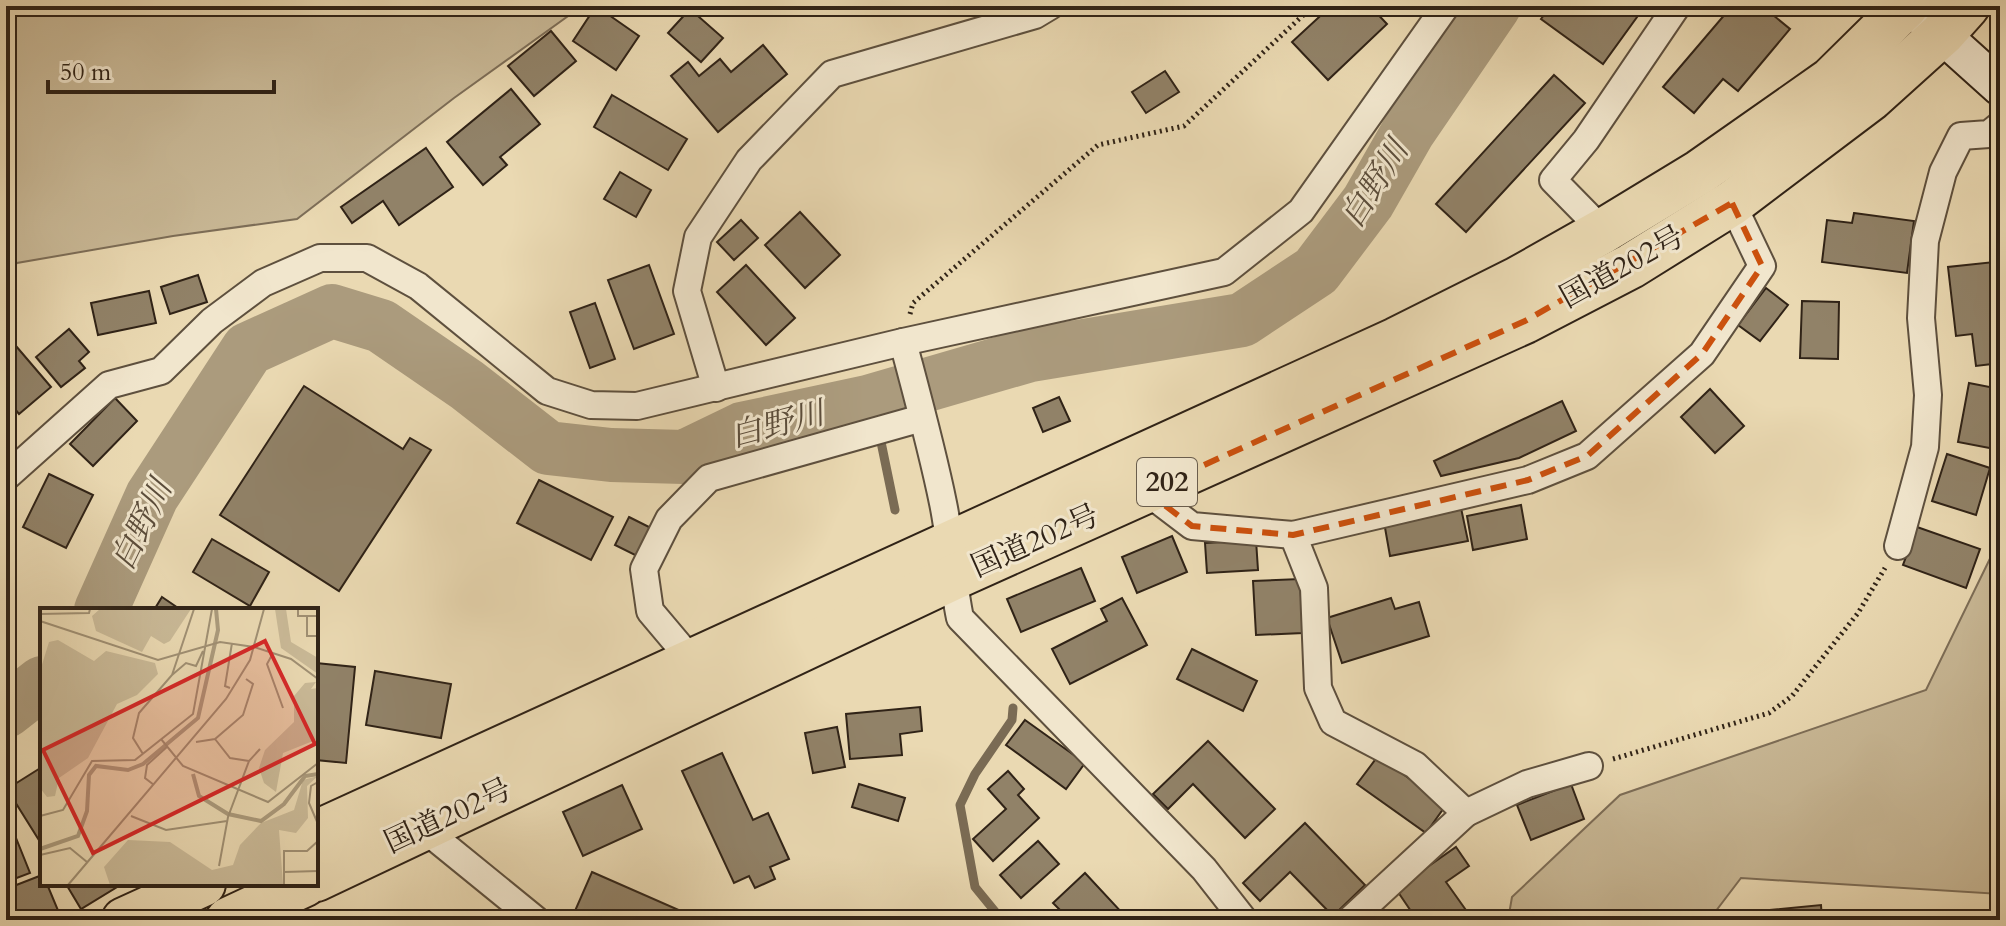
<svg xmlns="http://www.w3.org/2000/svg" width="2006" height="926" font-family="Cardo,'Noto Serif JP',serif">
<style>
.green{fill:#caba98;stroke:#7d6e58;stroke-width:2}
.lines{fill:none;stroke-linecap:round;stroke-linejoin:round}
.stream{stroke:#7a6b54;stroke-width:9}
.river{stroke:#ab9b7d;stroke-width:54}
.building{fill:#918268;stroke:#302317;stroke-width:2}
.street-casing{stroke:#5e503e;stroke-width:30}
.secondary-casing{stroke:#302317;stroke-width:40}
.highway-casing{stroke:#302317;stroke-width:48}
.path{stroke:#302317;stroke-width:5;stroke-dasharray:2 4;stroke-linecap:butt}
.street{stroke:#f1e6cd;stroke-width:26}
.secondary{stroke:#f1e6cd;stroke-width:36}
.highway{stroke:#ead9b2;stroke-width:44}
.marked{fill:none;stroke:#cc510e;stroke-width:6;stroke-dasharray:16 10;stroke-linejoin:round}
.labels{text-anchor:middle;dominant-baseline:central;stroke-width:6;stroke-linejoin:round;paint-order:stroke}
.shield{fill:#f1e6cd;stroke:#6a5e4e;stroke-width:2}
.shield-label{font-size:28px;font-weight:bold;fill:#302317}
.street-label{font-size:30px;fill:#302317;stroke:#f1e6cd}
.water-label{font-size:32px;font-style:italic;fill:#5b4d3b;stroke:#f1e6cd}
.inset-river{fill:none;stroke:#ab9b7d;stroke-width:4}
.inset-road{fill:none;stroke:#a09074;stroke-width:2}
.view{fill:#d62828;fill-opacity:0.15;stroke:#d62828;stroke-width:4}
.inset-edge{fill:none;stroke:#302317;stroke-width:4}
</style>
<rect width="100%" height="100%" fill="#ead9b2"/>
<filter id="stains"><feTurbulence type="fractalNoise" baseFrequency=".0025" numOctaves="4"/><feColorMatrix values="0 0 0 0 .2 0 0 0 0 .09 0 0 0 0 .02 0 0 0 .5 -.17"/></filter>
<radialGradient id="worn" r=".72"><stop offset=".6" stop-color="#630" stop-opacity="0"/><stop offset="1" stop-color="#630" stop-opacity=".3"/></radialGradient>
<g class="green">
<polygon points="6,6 582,6 454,98 297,219 173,236 17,263 6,277"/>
<polygon points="2000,538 2000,894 1741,878 1709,920 1508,920 1512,897 1620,795 1926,690"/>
</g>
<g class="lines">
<g class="stream">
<polyline points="868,402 881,442 895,510"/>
<polyline points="1002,920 975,887 960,805 975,774 1012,720 1013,708"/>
</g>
<g class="river">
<polyline points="101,610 152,496 248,349 332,311 381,326 467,385 548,448 611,455 684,457 742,429 868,402 1030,355 1242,320 1316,271 1368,202 1408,132 1494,6"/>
<polyline points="6,711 42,683"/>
</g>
</g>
<g class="building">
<polygon points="596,6 639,36 616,70 573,41"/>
<polygon points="791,6 858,6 858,7 792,13"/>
<polygon points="1331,6 1370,6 1387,24 1328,80 1292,42"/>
<polygon points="1551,6 1645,6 1603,64 1541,19"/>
<polygon points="1732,6 1762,6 1790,29 1738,91 1723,79 1694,113 1663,87"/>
<polygon points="690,9 723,38 701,62 668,33"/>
<polygon points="551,31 576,61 534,96 508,66"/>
<polygon points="763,45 787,74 718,132 671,76 688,62 699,76 720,59 731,72"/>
<polygon points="1165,71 1179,92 1146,113 1132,92"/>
<polygon points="1554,75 1585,103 1466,232 1436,204"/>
<polygon points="511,89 540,124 500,157 507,165 483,185 447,142"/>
<polygon points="612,95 687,139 668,170 594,127"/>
<polygon points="426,148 453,187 399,225 383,201 352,223 341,207"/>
<polygon points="620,172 651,190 636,217 604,199"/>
<polygon points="800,212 840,255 805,288 765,245"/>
<polygon points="1854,213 1914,221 1907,273 1822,262 1827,220 1852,223"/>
<polygon points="741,220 758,238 734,260 717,242"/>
<polygon points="1994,262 2000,313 2000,363 1976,366 1972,334 1956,336 1948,267"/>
<polygon points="649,265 674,334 634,349 608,280"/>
<polygon points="746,265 795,318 766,345 717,292"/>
<polygon points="198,275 207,302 170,314 161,287"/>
<polygon points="1766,288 1788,305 1760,341 1738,325"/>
<polygon points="149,291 156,323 98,335 91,303"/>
<polygon points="1802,301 1839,302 1838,359 1800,358"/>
<polygon points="595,303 615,359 590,368 570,312"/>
<polygon points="69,329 89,352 79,361 85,368 61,387 36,357"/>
<polygon points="10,339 51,387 19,414 6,398 6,342"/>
<polygon points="1969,383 2000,389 2000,450 1958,442"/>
<polygon points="304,386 403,449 410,438 431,450 339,591 220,515"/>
<polygon points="1710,389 1744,426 1715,453 1681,417"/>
<polygon points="1059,397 1070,421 1043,432 1033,408"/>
<polygon points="115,398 137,421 93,466 70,444"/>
<polygon points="1562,401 1576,431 1519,458 1441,476 1434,461"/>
<polygon points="1947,454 1990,468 1976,515 1932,501"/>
<polygon points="49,474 93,495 66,548 23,527"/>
<polygon points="539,480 613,517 591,560 517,523"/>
<polygon points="1521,505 1527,539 1473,550 1467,516"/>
<polygon points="1461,508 1468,541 1390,556 1384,522"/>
<polygon points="629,517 651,528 637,556 615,545"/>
<polygon points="1917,527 1980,549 1966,588 1903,565"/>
<polygon points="1172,536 1187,572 1137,593 1122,557"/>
<polygon points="212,539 269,572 250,606 193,572"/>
<polygon points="1256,540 1258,570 1207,573 1205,543"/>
<polygon points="1081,568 1095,601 1021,632 1007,599"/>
<polygon points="1300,579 1303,633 1256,635 1253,581"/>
<polygon points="162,597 181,610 154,610"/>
<polygon points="1122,598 1147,645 1070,684 1052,649 1107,621 1101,609"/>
<polygon points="1391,598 1395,609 1419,602 1429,636 1342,663 1327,618"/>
<polygon points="1192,649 1257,681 1243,711 1177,679"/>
<polygon points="316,663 355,667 346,763 316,760"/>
<polygon points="375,671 451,684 441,738 366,725"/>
<polygon points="920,707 922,731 900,734 902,755 850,759 846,714"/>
<polygon points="1025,720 1085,763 1066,789 1006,745"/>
<polygon points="837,727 845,767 813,773 805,733"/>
<polygon points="1208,741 1275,809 1245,838 1193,784 1168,809 1153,794"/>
<polygon points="722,753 753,820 768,813 789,859 770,867 775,879 755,888 749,876 734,883 682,771"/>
<polygon points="1378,756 1446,805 1426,833 1357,784"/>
<polygon points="42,767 42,845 7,789"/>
<polygon points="1008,771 1024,789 1018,795 1039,818 993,861 973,839 1006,809 988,789"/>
<polygon points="859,784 905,798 898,821 852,807"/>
<polygon points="1571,784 1584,819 1531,840 1517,805"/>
<polygon points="622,785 642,829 583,856 563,812"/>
<polygon points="10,823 30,873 6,882 6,825"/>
<polygon points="1305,823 1365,885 1333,916 1290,872 1260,901 1243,883"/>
<polygon points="1038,841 1059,864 1021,898 1000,875"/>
<polygon points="1456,847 1469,866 1446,882 1473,920 1417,920 1396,889"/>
<polygon points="592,872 681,911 677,920 571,920"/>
<polygon points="1085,873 1126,917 1122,920 1070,920 1053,903"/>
<polygon points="42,875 42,884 47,884 62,920 11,920 6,908 6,889"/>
<polygon points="66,884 122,884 81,909"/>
<polygon points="1821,905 1822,920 1739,920 1739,913"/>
</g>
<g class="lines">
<defs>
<g id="street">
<polyline points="1603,231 1553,180 1586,140 1677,6"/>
<path d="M903 342C917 395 932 449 943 503 951 541 952 580 960 618L1204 869 1244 920"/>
<polyline points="716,388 687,291 698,237 749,160 832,74 1035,15 1050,6"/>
<polyline points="6,477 109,385 161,371 212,321 263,283 320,258 367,258 418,286 547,391 591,405 637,406 903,342 1224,272 1301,211 1446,6"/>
<polyline points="1146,491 1192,526 1293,535 1528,480 1587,456 1702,354 1762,266 1732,203"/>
<polyline points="1293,535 1314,588 1318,688 1333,722 1415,765 1466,813"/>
<polyline points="1898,546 1925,447 1928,395 1921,318 1925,241 1943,172 1961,136 1989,134 2000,125"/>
<polyline points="693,662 650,611 644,569 669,519 709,478 922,418"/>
<polyline points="420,821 423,828 536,920"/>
<polyline points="1350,920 1466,813 1527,784 1589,766"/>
</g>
<polyline id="secondary" points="1921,16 2000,87"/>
<g id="highway">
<polyline points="316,833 1396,340 1518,279 1603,231 1700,172 1831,80 1906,6"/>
<polyline points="316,879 952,578 1525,321 1631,266 1732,203 1871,98 1942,34 1967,6"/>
<polyline points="124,920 203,884"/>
<polyline points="228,920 305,884"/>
</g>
</defs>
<use href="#street" class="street-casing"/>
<use href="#secondary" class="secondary-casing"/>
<use href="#highway" class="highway-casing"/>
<g class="path">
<polyline points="910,314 913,303 1098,145 1184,126 1313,6"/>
<polyline points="1613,759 1769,713 1792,696 1858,613 1885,568"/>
</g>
<use href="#street" class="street"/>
<use href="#secondary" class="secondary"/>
<use href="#highway" class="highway"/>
</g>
<path class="marked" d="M1732 203 1762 266 1702 354 1587 456 1528 480 1293 535 1192 526 1146 491 1525 321Z"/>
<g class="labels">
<rect class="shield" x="1137" y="458" width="60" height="48" rx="6"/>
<g class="shield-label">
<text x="1167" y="482">202</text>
</g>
<g class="street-label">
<text transform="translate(1622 267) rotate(-29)">国道202号</text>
<text transform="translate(1035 541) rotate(-24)">国道202号</text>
<text transform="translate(448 816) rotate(-25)">国道202号</text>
</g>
<g class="water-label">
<text transform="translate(1375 184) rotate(-58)">白野川</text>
<text transform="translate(777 425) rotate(-15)">白野川</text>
<text transform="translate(142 525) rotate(-64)">白野川</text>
</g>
</g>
<g transform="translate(40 608)">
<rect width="278" height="278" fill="#ead9b2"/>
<path d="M60 1H151L130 33 124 36 111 28 102 44 56 23 52 8ZM235 1H246L251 34 278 50V66L241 40ZM18 32 54 53 66 43 115 55 118 66 97 87 77 96 48 150 19 170 15 188 7 189 0 180V63L9 34ZM276 74 271 81 278 80V131L243 145 236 184 224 175 219 160 225 142 254 114V88L265 75ZM278 168 267 178 268 210 256 225 239 222 243 277H70L64 259 88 232 130 234 172 262 193 257 200 237 221 215 254 202 263 172Z" fill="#caba98"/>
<path class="inset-river" d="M153 166 159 188 188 206 221 213 244 196 265 168 278 166M0 241 38 228 47 203 49 167 56 158 88 162 103 156 158 110 178 22 176 1"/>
<path class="inset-road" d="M258 1V8H278M0 6 49 5 50 1M267 8V28H278M0 13 118 52 180 34 214 39 251 51 278 71M233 45 227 56 243 100M132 67 146 55 156 58 163 43M190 80 185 78 192 35M121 131 143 158 228 194 278 155M175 131 190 150 209 153M156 134 175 131 203 107 213 76 206 71M103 146 93 130 99 105 132 67 154 1M278 174 271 178 269 195 278 216M114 177 105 170 107 157 128 138M0 208 23 202 52 153 95 152 153 106 172 1M91 208 126 222 187 213M0 247 30 240 47 254M179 258 188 209 209 153 220 141M244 264 278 263M28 277 186 91 210 52 224 1M244 277V243H267L278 233"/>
<path class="view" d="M225 33 275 136 53 245 3 142Z"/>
<rect width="278" height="278" class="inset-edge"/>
</g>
<rect width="2006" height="926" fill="none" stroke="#ead9b2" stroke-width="32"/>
<rect x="8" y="8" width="1990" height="910" fill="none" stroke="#302317" stroke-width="4"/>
<rect x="16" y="16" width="1974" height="894" fill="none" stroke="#302317" stroke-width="2"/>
<path d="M48 80v12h226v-12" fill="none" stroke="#302317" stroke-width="4"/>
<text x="60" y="80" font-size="24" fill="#302317" stroke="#f1e6cd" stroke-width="6" paint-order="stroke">50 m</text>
<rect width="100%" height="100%" filter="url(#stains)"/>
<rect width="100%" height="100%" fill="url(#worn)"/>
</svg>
